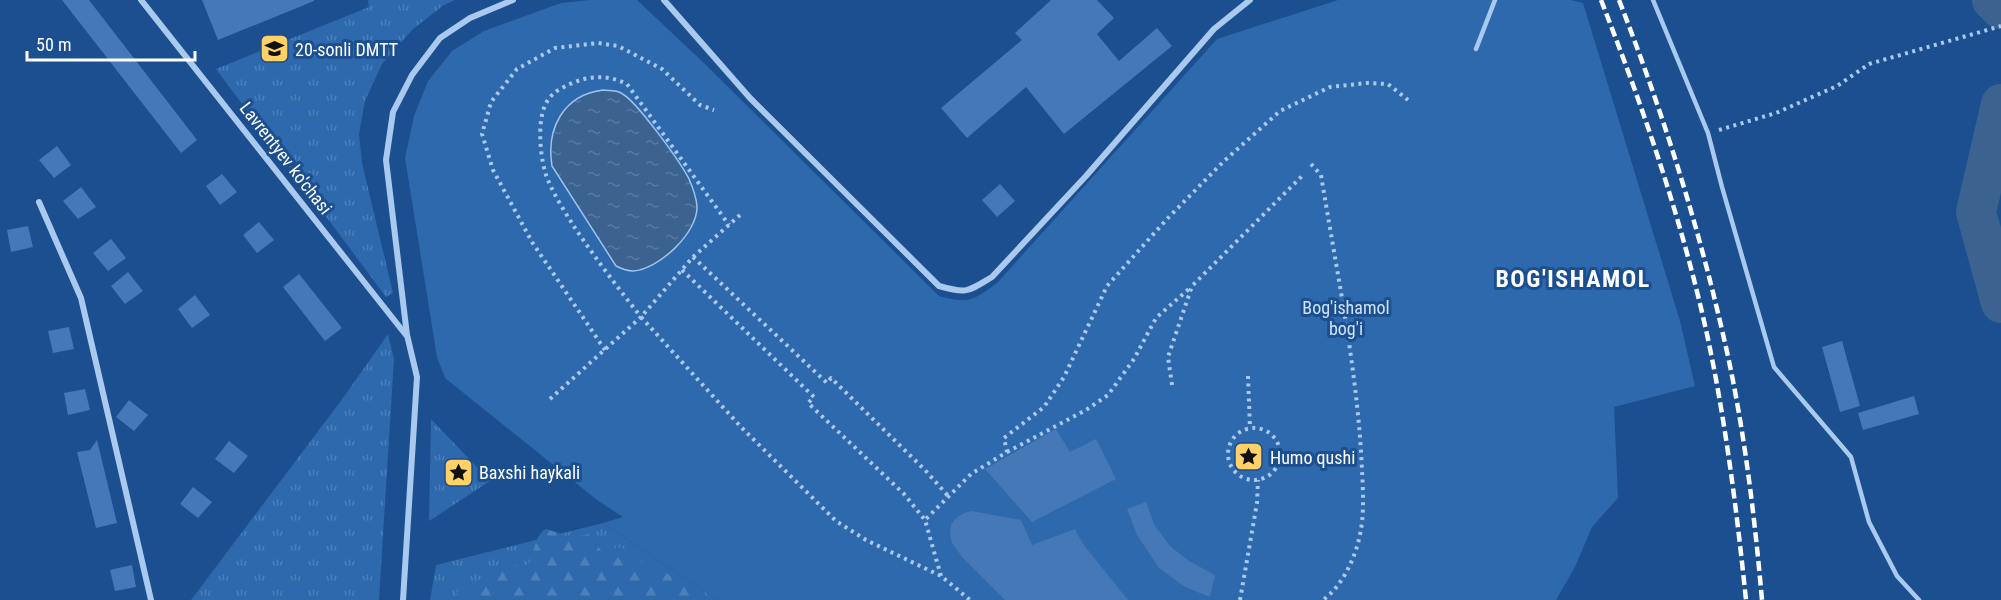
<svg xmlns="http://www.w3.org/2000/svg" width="2001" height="600" font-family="'Roboto Condensed',sans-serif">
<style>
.grass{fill:url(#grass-tufts)}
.forest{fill:url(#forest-firs)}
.park{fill:#2e69ad}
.water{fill:url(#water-ripples);stroke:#9cc4f0;stroke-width:1.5}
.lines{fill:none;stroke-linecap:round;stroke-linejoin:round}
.river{stroke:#3c6290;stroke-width:40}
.building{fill:#4478b7}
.path{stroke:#a9c9ee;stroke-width:4;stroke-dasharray:3 4.5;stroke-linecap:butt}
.lane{stroke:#a9c9ee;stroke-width:4.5}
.street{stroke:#a9c9ee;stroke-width:6}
.rail{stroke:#fff;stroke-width:4.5;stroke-dasharray:10 4.5;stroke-linecap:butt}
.labels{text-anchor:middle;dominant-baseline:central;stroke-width:6;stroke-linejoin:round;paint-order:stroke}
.poi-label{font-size:18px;fill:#fff;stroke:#1b4f8f;text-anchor:start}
.street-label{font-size:18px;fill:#fff;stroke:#1b4f8f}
.park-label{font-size:18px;fill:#cfe3fa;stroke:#1b4f8f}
.district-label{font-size:24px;font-weight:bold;letter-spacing:1.5px;fill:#fff;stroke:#1b4f8f}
</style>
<defs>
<pattern id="grass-tufts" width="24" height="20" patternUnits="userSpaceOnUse" patternTransform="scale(1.5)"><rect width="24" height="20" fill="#2e69ad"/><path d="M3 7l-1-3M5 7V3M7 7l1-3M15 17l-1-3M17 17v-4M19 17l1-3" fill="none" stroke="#4d80b9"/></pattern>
<pattern id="forest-firs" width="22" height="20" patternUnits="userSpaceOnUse" patternTransform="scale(1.5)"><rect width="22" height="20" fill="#2e69ad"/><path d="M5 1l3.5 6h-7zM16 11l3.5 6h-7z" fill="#4d80b9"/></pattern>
<pattern id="water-ripples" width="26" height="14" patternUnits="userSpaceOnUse" patternTransform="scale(1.5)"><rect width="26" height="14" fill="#3c6290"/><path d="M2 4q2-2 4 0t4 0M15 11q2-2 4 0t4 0" fill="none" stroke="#597aa1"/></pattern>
</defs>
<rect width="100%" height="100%" fill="#1b4f8f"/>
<g class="grass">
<polygon points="368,0 455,0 444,5 412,30 382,64 365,101 359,134 362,163 393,293 386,297 216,69 369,7"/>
<polygon points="388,334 394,359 379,600 191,600 343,398"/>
<polygon points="431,419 490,481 429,521"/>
<polygon points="603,523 717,600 430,600 436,565"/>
</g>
<path class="forest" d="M546 529 562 534 567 539 589 534 602 552 606 553 617 547 625 549 633 553 648 568 662 570 687 587 714 600H497L493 597H485L479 600H457V592C469 579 483 582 495 572 498 569 499 564 505 563 515 563 516 569 529 564 534 554 535 534 546 529Z"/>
<path class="park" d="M590 0H637L705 64 939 296C969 304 973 301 998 282L1217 39 1338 0H1571L1583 3 1680 321 1695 386 1614 407 1618 498 1592 527 1575 567 1556 600H717L603 523 623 517 597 500 445 378 437 357 405 158 414 116 428 81 452 51 484 31 561 3Z"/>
<path class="water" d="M603 90C608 91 616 90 621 93 636 100 681 163 689 179 693 188 696 196 697 206 698 233 659 269 633 271 626 271 622 269 616 266L552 166C546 129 563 95 603 90Z"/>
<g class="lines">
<g class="river">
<polyline points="1992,0 2001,9"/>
<polyline points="2001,104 1976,212 2001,303"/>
</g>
</g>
<g class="building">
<polygon points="62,0 89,0 197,140 181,153"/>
<polygon points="202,0 314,0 314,1 218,40"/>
<polygon points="1051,0 1097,0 1114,18 1097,34 1119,61 1157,28 1172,46 1064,134 1026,87 967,138 941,108 1022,40 1015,33"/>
<polygon points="57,146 71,165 54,178 39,160"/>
<polygon points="222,174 237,192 220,205 206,186"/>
<polygon points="1000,184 1015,201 997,217 982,200"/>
<polygon points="81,187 96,207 78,219 63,201"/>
<polygon points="259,222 274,240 257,253 243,235"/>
<polygon points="28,226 33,247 11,252 7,230"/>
<polygon points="111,239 126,258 108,271 93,253"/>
<polygon points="128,272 143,291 125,304 111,286"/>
<polygon points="299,274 342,328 325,341 283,287"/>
<polygon points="195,295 210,315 192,328 178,309"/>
<polygon points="69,327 74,349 53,353 48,331"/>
<polygon points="1842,341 1860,406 1840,412 1822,347"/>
<polygon points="85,389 90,410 68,415 64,393"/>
<polygon points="1914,396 1919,414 1863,430 1858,413"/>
<polygon points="129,400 148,415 134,431 116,417"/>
<polygon points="1056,429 1070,452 1096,439 1116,479 1032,522 985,469"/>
<polygon points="97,440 117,523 96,528 77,452 90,450"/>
<polygon points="229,441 248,456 234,473 215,459"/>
<polygon points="193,487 212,502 198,518 180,504"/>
<polygon points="1146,502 1155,526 1170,546 1189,561 1215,575 1210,597 1185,587 1159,568 1137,535 1127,509"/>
<polygon points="972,511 1021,520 1032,545 1075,529 1083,544 1128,600 1005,600 962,557 952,543 950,534 951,525 956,518 964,513"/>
<polygon points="132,565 136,587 115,591 110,570"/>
</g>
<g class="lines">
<g class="path">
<polyline points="1719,130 1776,113 1837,86 1869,64 2001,26"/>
<path d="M1311 164 1321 175C1336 267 1355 359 1361 451 1362 474 1365 507 1361 529 1357 554 1344 585 1323 600"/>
<polyline points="740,215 693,257 641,317 741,427 836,521 866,540 941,576 970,600"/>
<polyline points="693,257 827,383 831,378 925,470 949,497"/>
<polyline points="682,270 814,397 808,403 904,494 925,520"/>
<polyline points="605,350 532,242 493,170 482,134 491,102 517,69 555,48 598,43 618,46 662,69 700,105 714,110"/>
<polyline points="1248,376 1250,428"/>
<polyline points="1172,385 1168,357 1192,286 1303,175"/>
<path d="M550 399 641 317C618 288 596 259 575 228 565 212 553 194 546 175 541 159 539 137 541 121 543 106 548 95 562 88 584 76 604 73 627 84L729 225"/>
<circle cx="1254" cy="454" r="26"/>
<polyline points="1007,452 1086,410 1108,395 1134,359 1156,318 1191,287"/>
<polyline points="941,576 925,520 971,474 1007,452 1004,438 1044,407 1064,377 1107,286 1167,219 1224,161 1280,111 1330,87 1367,83 1388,84 1408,100"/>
<polyline points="1240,600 1257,503 1258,480"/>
</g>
<g class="lane">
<polyline points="1653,0 1708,133 1722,187 1774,367 1851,457 1869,522 1897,576 1919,600"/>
<polyline points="1476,49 1495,0"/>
</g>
<g class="street">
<polyline points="141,0 406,335"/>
<path d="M664 0 750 98 939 286C967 294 967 292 992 277L1086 176 1214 29 1250 0"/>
<polyline points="39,202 81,298 151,600"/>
<polyline points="403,600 417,377 407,335 386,160 393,112 412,75 440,38 470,18 513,0"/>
</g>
<g class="rail">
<path d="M1601 0C1644 110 1683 223 1708 339 1726 424 1737 513 1746 600"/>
<path d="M1619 0C1661 108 1696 217 1722 330 1743 418 1754 510 1762 600"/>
</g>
</g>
<defs>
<symbol id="school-square" viewBox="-11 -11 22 22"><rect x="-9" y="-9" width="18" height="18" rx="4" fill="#ffd166" stroke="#1b4f8f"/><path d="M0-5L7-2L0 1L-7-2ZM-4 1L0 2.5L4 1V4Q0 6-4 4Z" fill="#111"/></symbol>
<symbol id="sight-square" viewBox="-11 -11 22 22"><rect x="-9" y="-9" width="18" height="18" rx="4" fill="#ffd166" stroke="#1b4f8f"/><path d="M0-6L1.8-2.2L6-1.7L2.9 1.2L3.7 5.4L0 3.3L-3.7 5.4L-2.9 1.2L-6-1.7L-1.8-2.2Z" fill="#111"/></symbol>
</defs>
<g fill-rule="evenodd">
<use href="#school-square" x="258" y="32" width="33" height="33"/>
<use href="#sight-square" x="1232" y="440" width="33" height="33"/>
<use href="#sight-square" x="442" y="456" width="33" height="33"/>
</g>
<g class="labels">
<g class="poi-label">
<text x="295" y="49">20-sonli DMTT</text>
<text x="1270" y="457">Humo qushi</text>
<text x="479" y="472">Baxshi haykali</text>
</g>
<g class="street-label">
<text transform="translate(286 158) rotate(52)">Lavrentyev ko'chasi</text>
</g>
<g class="park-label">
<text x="1346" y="307">Bog'ishamol<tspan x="1346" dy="21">bog'i</tspan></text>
</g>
<g class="district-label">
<text x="1573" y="279">BOG'ISHAMOL</text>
</g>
</g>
<path d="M27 51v9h168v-9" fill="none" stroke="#ffffff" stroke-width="3"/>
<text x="36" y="51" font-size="18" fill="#ffffff" stroke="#1b4f8f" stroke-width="4.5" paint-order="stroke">50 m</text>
</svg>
